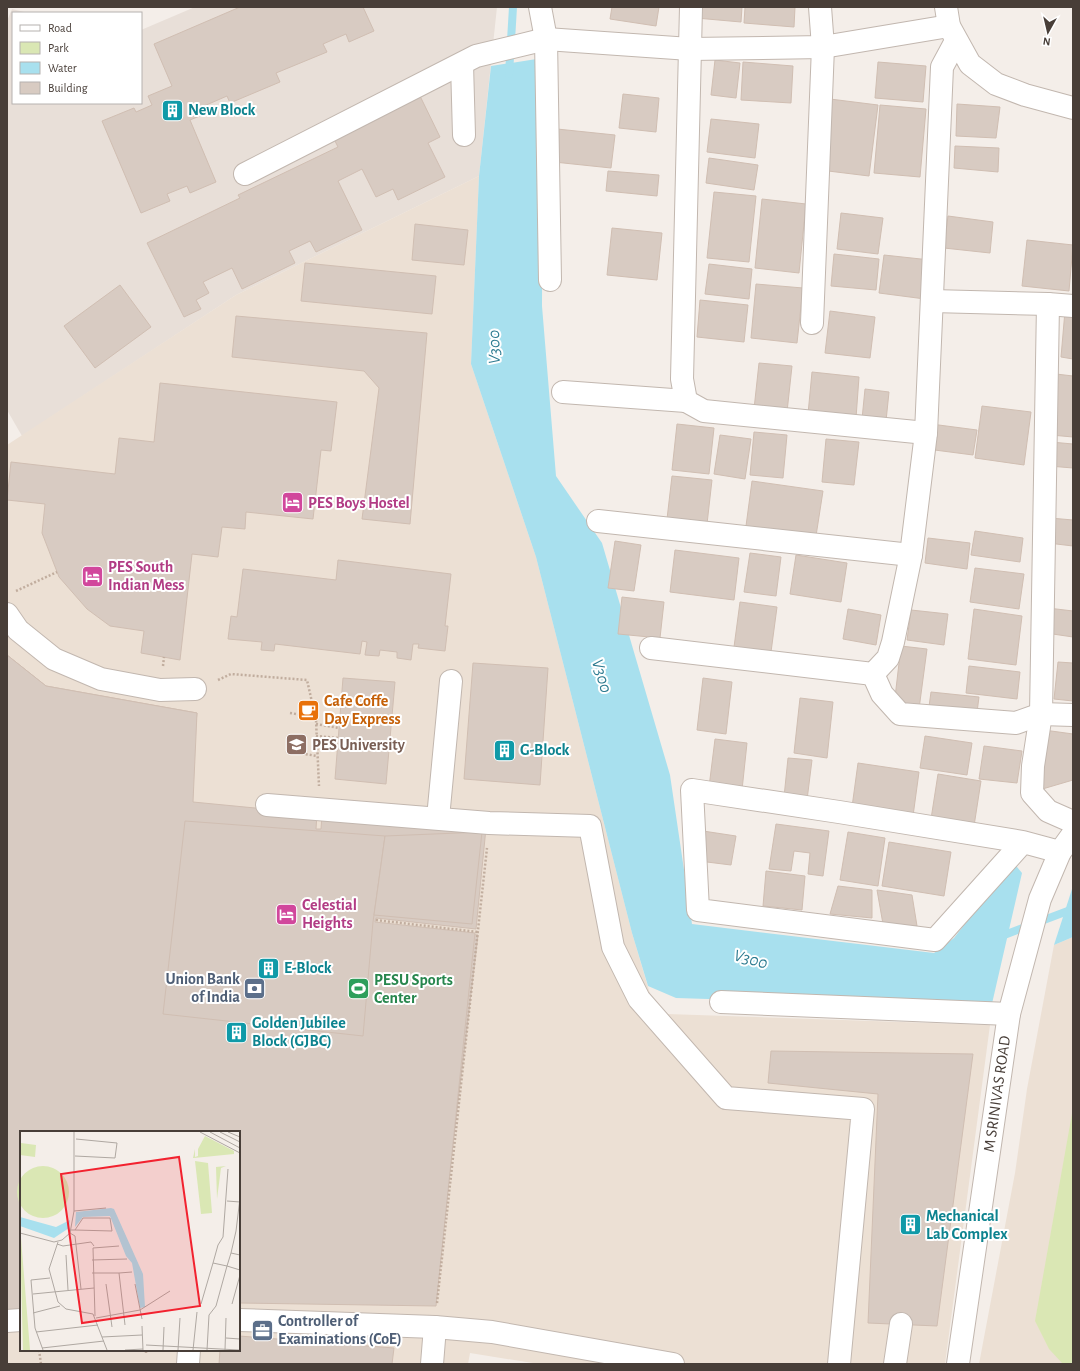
<svg xmlns="http://www.w3.org/2000/svg" width="1080" height="1371" font-family="'Alegreya Sans',sans-serif">
<style>
.residential{fill:#e8dfd8}
.education{fill:#ece0d4;fill-rule:evenodd}
.green{fill:#dae7b4}
.water{fill:#a8e0ee}
.lines{fill:none;stroke-linecap:round;stroke-linejoin:round}
.stream{stroke:#a8e0ee;stroke-width:8}
.building{fill:#d8cbc2;stroke:#d0beb2}
.minor-casing{stroke:#c2b7af;stroke-width:24}
.path{stroke:#c1ad9e;stroke-width:2.5;stroke-dasharray:2 2;stroke-linecap:butt}
.minor{stroke:#fff;stroke-width:22}
.labels{text-anchor:middle;dominant-baseline:central;stroke-width:4;stroke-linejoin:round;paint-order:stroke}
.culture-label{font-size:16px;font-weight:bold;fill:#0d838f;stroke:#fff;text-anchor:start}
.hotel-label{font-size:16px;font-weight:bold;fill:#b23c85;stroke:#fff;text-anchor:start}
.food-label{font-size:16px;font-weight:bold;fill:#c56008;stroke:#fff;text-anchor:start}
.education-label{font-size:16px;font-weight:bold;fill:#785e54;stroke:#fff;text-anchor:start}
.service-label{font-size:16px;font-weight:bold;fill:#4e5e75;stroke:#fff;text-anchor:end}
.leisure-label{font-size:16px;font-weight:bold;fill:#27864d;stroke:#fff;text-anchor:start}
.street-label{font-size:16px;fill:#483e38;stroke:#fff}
.water-label{font-size:17px;font-style:italic;fill:#2d7b90;stroke:#fff}
.inset-road{fill:none;stroke:#afa8a2;stroke-width:1}
.view{fill:#f2222f;fill-opacity:0.15;stroke:#f2222f;stroke-width:2}
.inset-edge{fill:none;stroke:#483e38;stroke-width:2}
</style>
<rect width="100%" height="100%" fill="#f4eee9"/>
<polygon class="residential" points="195,7 497,7 479,176 236,295 22,436 7,410 7,21 12,9 28,13 13,13 13,103 141,103 141,30"/>
<g class="education">
<path d="M479 176 471 364 536 557 632 933 651 997 667 1014 990 1025 945 1364H539L470 1353 468 1364H7V445L236 295ZM21 1132H239V1350H21Z"/>
<polygon points="1073,937 1073,1364 979,1364 1015,1173 1027,1089 1054,945"/>
</g>
<polygon class="green" points="1073,1108 1073,1364 1063,1364 1049,1349 1035,1321"/>
<g class="water">
<polygon points="543,58 542,306 556,476 602,543 670,775 692,924 934,953 954,938 1013,862 1022,873 991,1008 676,998 648,986 632,933 536,557 471,364 479,176 491,66"/>
<polygon points="1073,886 1073,937 1054,945"/>
</g>
<g class="lines">
<g class="stream">
<polyline points="509,74 513,7"/>
<polyline points="999,937 1073,909"/>
</g>
</g>
<g class="building">
<polygon points="240,7 363,7 374,31 349,42 346,34 323,44 327,52 276,73 280,82 230,103 227,96 204,106 207,113 190,120 216,182 190,193 187,186 167,194 170,201 141,213 102,121 134,108 136,112 152,105 148,96 172,86 154,44"/>
<polygon points="612,7 659,7 656,26 610,19"/>
<polygon points="696,7 742,7 741,22 696,18"/>
<polygon points="745,7 795,7 794,27 744,23"/>
<polygon points="715,60 740,63 736,98 711,95"/>
<polygon points="743,62 793,66 791,103 741,100"/>
<polygon points="878,62 926,66 923,102 875,98"/>
<polygon points="623,94 659,98 656,132 619,128"/>
<polygon points="420,96 440,137 428,143 445,177 398,200 393,189 376,197 362,169 338,181 362,230 316,252 310,241 289,251 295,263 242,289 232,268 203,282 209,293 196,300 201,309 184,317 147,243 240,198 238,195 338,147 334,139"/>
<polygon points="830,99 878,105 869,176 820,170"/>
<polygon points="957,104 1000,107 996,138 956,136"/>
<polygon points="880,105 926,109 920,177 874,173"/>
<polygon points="711,119 759,124 755,158 707,152"/>
<polygon points="557,129 615,135 611,168 554,162"/>
<polygon points="955,146 999,148 998,172 954,168"/>
<polygon points="709,158 758,165 754,190 706,183"/>
<polygon points="608,171 659,175 657,196 606,191"/>
<polygon points="714,192 756,196 749,262 707,258"/>
<polygon points="762,199 806,204 799,273 755,268"/>
<polygon points="841,213 883,218 878,254 837,249"/>
<polygon points="948,216 993,222 990,253 944,248"/>
<polygon points="415,224 468,230 464,265 412,260"/>
<polygon points="612,228 662,233 657,280 607,275"/>
<polygon points="1027,240 1073,245 1069,291 1022,286"/>
<polygon points="834,254 879,259 876,290 831,286"/>
<polygon points="884,255 930,260 925,299 879,293"/>
<polygon points="305,263 436,276 432,314 301,301"/>
<polygon points="709,264 752,269 749,299 705,294"/>
<polygon points="756,284 803,288 797,343 751,338"/>
<polygon points="120,285 151,327 95,368 64,326"/>
<polygon points="700,300 748,305 744,342 697,337"/>
<polygon points="830,311 875,317 870,358 825,353"/>
<polygon points="1065,311 1073,312 1073,359 1061,357"/>
<polygon points="236,316 427,333 410,524 362,519 379,388 364,371 232,357"/>
<polygon points="759,363 792,366 787,412 754,409"/>
<polygon points="812,372 859,377 856,418 808,414"/>
<polygon points="1056,374 1073,376 1073,437 1051,435"/>
<polygon points="160,383 337,402 331,451 321,450 313,519 246,512 245,529 222,527 218,557 192,554 180,660 141,653 144,631 110,626 87,609 59,577 42,533 45,504 7,500 11,462 115,474 119,438 154,442"/>
<polygon points="865,389 889,392 886,421 862,419"/>
<polygon points="982,406 1031,412 1024,465 975,458"/>
<polygon points="677,424 714,428 709,474 672,470"/>
<polygon points="931,424 977,430 973,455 927,449"/>
<polygon points="754,432 787,435 783,478 750,475"/>
<polygon points="720,435 751,439 745,479 714,474"/>
<polygon points="826,439 859,442 854,485 822,482"/>
<polygon points="1051,442 1073,444 1073,468 1049,466"/>
<polygon points="672,476 712,480 707,524 667,519"/>
<polygon points="752,481 823,491 816,536 746,526"/>
<polygon points="1050,518 1073,520 1073,546 1048,543"/>
<polygon points="975,531 1023,538 1020,562 971,555"/>
<polygon points="928,538 970,543 967,569 925,563"/>
<polygon points="615,541 641,545 634,591 608,588"/>
<polygon points="675,550 739,558 734,600 670,592"/>
<polygon points="750,553 781,557 776,596 744,592"/>
<polygon points="796,555 847,563 841,602 790,594"/>
<polygon points="338,560 451,574 445,626 448,626 445,651 418,648 419,644 413,644 411,660 397,658 397,652 380,650 379,656 365,655 367,642 362,641 360,654 275,644 274,651 261,650 262,642 228,639 231,616 237,617 243,569 336,580"/>
<polygon points="975,568 1024,574 1019,609 970,602"/>
<polygon points="622,597 664,602 660,638 618,634"/>
<polygon points="740,602 777,607 771,652 734,647"/>
<polygon points="1048,608 1073,611 1073,637 1046,633"/>
<polygon points="848,609 881,615 876,645 843,639"/>
<polygon points="974,609 1022,616 1016,665 968,659"/>
<polygon points="911,610 948,614 944,645 907,640"/>
<polygon points="901,646 927,649 919,709 894,706"/>
<polygon points="7,655 46,686 197,713 163,1014 363,1036 376,924 478,935 434,1303 239,1292 239,1132 21,1132 21,1308 7,1309"/>
<polygon points="7,655 46,686 197,713 193,802 317,814 316,829 321,829 322,814 486,828 476,929 376,918 375,922 475,933 436,1306 239,1303 239,1132 21,1132 21,1311 7,1312"/>
<polygon points="1058,662 1073,663 1073,701 1054,699"/>
<polygon points="473,663 548,668 540,785 464,779"/>
<polygon points="969,666 1020,672 1017,699 966,693"/>
<polygon points="343,678 395,682 386,784 335,779"/>
<polygon points="703,678 732,682 726,734 697,730"/>
<polygon points="931,692 979,697 976,720 928,714"/>
<polygon points="800,698 833,702 827,758 794,753"/>
<polygon points="1044,730 1073,734 1073,780 1039,790"/>
<polygon points="925,736 972,743 967,775 920,768"/>
<polygon points="715,739 747,743 742,790 709,787"/>
<polygon points="984,746 1022,751 1017,783 979,779"/>
<polygon points="788,758 812,760 807,800 784,797"/>
<polygon points="858,763 919,772 913,816 852,807"/>
<polygon points="938,774 981,781 974,826 931,819"/>
<polygon points="185,821 385,836 373,922 363,1036 163,1014"/>
<polygon points="776,824 829,831 823,876 808,874 810,853 794,851 791,871 769,869"/>
<polygon points="703,831 736,836 731,865 699,861"/>
<polygon points="482,832 472,924 374,915 385,836"/>
<polygon points="848,832 885,838 878,886 840,880"/>
<polygon points="889,842 951,852 944,896 882,886"/>
<polygon points="766,871 805,876 802,910 763,906"/>
<polygon points="838,886 872,890 872,918 830,914"/>
<polygon points="877,890 912,895 917,926 883,924"/>
<polygon points="771,1051 973,1054 937,1326 868,1323 878,1094 768,1083"/>
<polygon points="239,1336 394,1348 392,1364 219,1364 220,1350 239,1350"/>
</g>
<g class="lines">
<defs>
<g id="minor">
<polyline points="540,7 546,39 550,280"/>
<polyline points="691,7 682,379 686,401 704,411 926,433"/>
<polyline points="946,7 949,26 970,64 996,84 1025,95 1073,108"/>
<polyline points="462,64 464,135"/>
<polyline points="245,174 476,56 546,39 690,49 823,47 949,26"/>
<polyline points="932,301 1048,304 1073,306"/>
<polyline points="1048,304 1041,714 1033,766 1032,793 1048,811 1073,822"/>
<polyline points="812,323 823,47 820,7"/>
<polyline points="563,392 686,401"/>
<polyline points="598,521 911,555"/>
<polyline points="7,614 18,630 54,659 101,679 160,690 195,689"/>
<polyline points="651,648 873,674 888,658 893,642 911,555 926,433 942,67 956,41"/>
<polyline points="873,674 882,694 900,714 1016,723 1041,714 1073,715"/>
<polyline points="267,805 489,823 590,826 613,947 639,999 726,1098 863,1109 839,1364"/>
<polyline points="438,818 451,681"/>
<polyline points="1023,842 935,940 698,910 692,790 839,812 1023,842 1060,852"/>
<polyline points="721,1002 1009,1014"/>
<polyline points="239,1320 435,1327 492,1332 673,1364"/>
<polyline points="7,1321 21,1320"/>
<polyline points="188,1364 189,1350"/>
<polyline points="432,1364 435,1327"/>
<polyline points="895,1364 901,1324"/>
<polyline points="958,1364 1009,1014 1040,899 1060,852 1073,834"/>
</g>
</defs>
<use href="#minor" class="minor-casing"/>
<g class="path">
<polyline points="16,591 57,572"/>
<polyline points="163,666 164,657"/>
<polyline points="218,680 231,674 307,680 316,720 319,786"/>
<polyline points="290,713 315,717"/>
<polyline points="316,724 339,728"/>
<polyline points="316,736 338,738"/>
<polyline points="286,751 317,756"/>
<polyline points="376,920 478,932"/>
<polyline points="437,1303 487,848"/>
<polyline points="39,1350 41,1364"/>
<polyline points="146,1353 146,1350"/>
</g>
<use href="#minor" class="minor"/>
</g>
<defs>
<symbol id="building-square" viewBox="-11 -11 22 22"><rect x="-9" y="-9" width="18" height="18" rx="4" fill="#0f9aa8" stroke="#fff"/><path d="M-4-6H4V6H1V3H-1V6H-4ZM-2.5-4.3h1.7v1.8h-1.7ZM.8-4.3h1.7v1.8H.8ZM-2.5-1h1.7V.8h-1.7ZM.8-1h1.7V.8H.8Z" fill="#fff"/></symbol>
<symbol id="hotel-square" viewBox="-11 -11 22 22"><rect x="-9" y="-9" width="18" height="18" rx="4" fill="#d1479c" stroke="#fff"/><path d="M-6-4.5h1.5V1H6V5H4.5V3h-9V5H-6ZM-4 0a1.8 1.8 0 1 1 3.6 0ZM.5 0V-2.5h3Q6-2.5 6 0Z" fill="#fff"/></symbol>
<symbol id="cafe-square" viewBox="-11 -11 22 22"><rect x="-9" y="-9" width="18" height="18" rx="4" fill="#e8710a" stroke="#fff"/><path d="M-5.5-4.5H6V0H3Q3 3.5 0 3.5H-2.5Q-5.5 3.5-5.5 0ZM3-3.2v2h1.7v-2ZM-6 4.5H4V6H-6Z" fill="#fff"/></symbol>
<symbol id="university-square" viewBox="-11 -11 22 22"><rect x="-9" y="-9" width="18" height="18" rx="4" fill="#8d6e63" stroke="#fff"/><path d="M0-5L7-2L0 1L-7-2ZM-4 1L0 2.5L4 1V4Q0 6-4 4Z" fill="#fff"/></symbol>
<symbol id="bank-square" viewBox="-11 -11 22 22"><rect x="-9" y="-9" width="18" height="18" rx="4" fill="#5c6f8a" stroke="#fff"/><path d="M-6-4H6V4H-6ZM0-2.3a2.3 2.3 0 1 0 0 4.6a2.3 2.3 0 1 0 0-4.6Z" fill="#fff"/></symbol>
<symbol id="stadium-square" viewBox="-11 -11 22 22"><rect x="-9" y="-9" width="18" height="18" rx="4" fill="#2e9e5b" stroke="#fff"/><path d="M0-5a6.5 5 0 1 0 0 10a6.5 5 0 1 0 0-10ZM-3.5-1.8h7v3.6h-7Z" fill="#fff"/></symbol>
<symbol id="office-square" viewBox="-11 -11 22 22"><rect x="-9" y="-9" width="18" height="18" rx="4" fill="#5c6f8a" stroke="#fff"/><path d="M-6-3h4V-5.5h4V-3h4V5H-6ZM-1-4.5V-3h2v-1.5ZM-6 0V1H6V0Z" fill="#fff"/></symbol>
</defs>
<g fill-rule="evenodd">
<use href="#building-square" x="160" y="98" width="25" height="25"/>
<use href="#hotel-square" x="280" y="490" width="25" height="25"/>
<use href="#hotel-square" x="80" y="564" width="25" height="25"/>
<use href="#cafe-square" x="296" y="698" width="25" height="25"/>
<use href="#university-square" x="284" y="732" width="25" height="25"/>
<use href="#building-square" x="492" y="738" width="25" height="25"/>
<use href="#hotel-square" x="274" y="902" width="25" height="25"/>
<use href="#building-square" x="256" y="956" width="25" height="25"/>
<use href="#bank-square" x="242" y="976" width="25" height="25"/>
<use href="#stadium-square" x="346" y="976" width="25" height="25"/>
<use href="#building-square" x="224" y="1020" width="25" height="25"/>
<use href="#building-square" x="898" y="1212" width="25" height="25"/>
<use href="#office-square" x="250" y="1318" width="25" height="25"/>
</g>
<g class="labels">
<g class="culture-label">
<text x="188" y="110">New Block</text>
<text x="520" y="750">G-Block</text>
<text x="284" y="968">E-Block</text>
<text x="252" y="1023">Golden Jubilee<tspan x="252" dy="18">Block (GJBC)</tspan></text>
<text x="926" y="1216">Mechanical<tspan x="926" dy="18">Lab Complex</tspan></text>
</g>
<g class="hotel-label">
<text x="308" y="503">PES Boys Hostel</text>
<text x="108" y="567">PES South<tspan x="108" dy="18">Indian Mess</tspan></text>
<text x="302" y="905">Celestial<tspan x="302" dy="18">Heights</tspan></text>
</g>
<g class="food-label">
<text x="324" y="701">Cafe Coffe<tspan x="324" dy="18">Day Express</tspan></text>
</g>
<g class="education-label">
<text x="312" y="745">PES University</text>
</g>
<g class="service-label">
<text x="240" y="979">Union Bank<tspan x="240" dy="18">of India</tspan></text>
<text x="278" y="1321" text-anchor="start">Controller of<tspan x="278" dy="18">Examinations (CoE)</tspan></text>
</g>
<g class="leisure-label">
<text x="374" y="980">PESU Sports<tspan x="374" dy="18">Center</tspan></text>
</g>
<g class="street-label">
<text transform="translate(997 1094) rotate(-82)">M SRINIVAS ROAD</text>
</g>
<g class="water-label">
<text transform="translate(494 347) rotate(-91)">V300</text>
<text transform="translate(602 676) rotate(73)">V300</text>
<text transform="translate(751 959) rotate(15)">V300</text>
</g>
</g>
<g transform="translate(20 1131)">
<rect width="220" height="220" fill="#f4eee9"/>
<path d="M185 5 214 20V23L174 27H173L175 18V26L178 25V18ZM1 12 16 14 15 26 0 24ZM175 30 188 32 192 82 181 83ZM206 35 201 37 197 68 196 36ZM-3 61a26 26 0 1 1 52 0a26 26 0 1 1-52 0ZM0 107H1L10 219H3Z" fill="#dae7b4"/>
<path d="M91 77 94 78 123 143 125 176 120 177 112 132 106 125 90 85 63 86 55 96 56 81ZM0 86 36 96 50 89 49 97 34 107 0 95Z" fill="#a8e0ee"/>
<path class="inset-road" d="M180 1 220 22M190 1 220 17M200 1 220 11M208 1 220 6M55 25 95 27 97 12 56 8M207 70 220 71M54 80 86 77M51 99H55L92 100 90 87H63L55 99M0 102 34 111 42 109 50 102 54 80V1M50 102 55 105 61 158M38 111 29 138 38 171 46 178 73 183 87 219M37 113 43 115 71 111 74 115M211 122 216 100 220 67M46 124 48 159M220 124 211 122 207 135 220 139M72 129 107 128M193 132 198 114 203 106 208 38M72 142H99L105 194M99 142 112 141M86 153 92 196M115 153 122 188M13 163 74 157M181 173 193 132 207 135 196 175 189 184 187 219M212 173 220 144M13 182 40 175M75 185 73 117 99 115M76 187 120 179 150 160M122 195 123 219M16 201 78 194M82 206 122 204M206 207 220 208M126 214 219 219M22 217 84 210M23 219 15 197 11 149 30 147M105 219 123 218M143 219 144 196M158 219 160 187M173 219 177 181M205 219 206 187"/>
<path class="view" d="M159 26 180 175 62 192 41 43Z"/>
<rect width="220" height="220" class="inset-edge"/>
</g>
<rect width="1080" height="1371" fill="none" stroke="#483e38" stroke-width="16"/>
<rect x="12" y="12" width="130" height="92" fill="#ffffff" stroke="#b6b2af"/>
<rect x="20" y="25" width="20" height="6" fill="#ffffff" stroke="#b6b2af"/>
<text x="48" y="32" font-size="12" fill="#483e38">Road</text>
<rect x="20" y="42" width="20" height="12" fill="#dae7b4" stroke="#b6b2af"/>
<text x="48" y="52" font-size="12" fill="#483e38">Park</text>
<rect x="20" y="62" width="20" height="12" fill="#a8e0ee" stroke="#b6b2af"/>
<text x="48" y="72" font-size="12" fill="#483e38">Water</text>
<rect x="20" y="82" width="20" height="12" fill="#d8cbc2" stroke="#b6b2af"/>
<text x="48" y="92" font-size="12" fill="#483e38">Building</text>
<g transform="translate(1048 32) rotate(188)" stroke="#ffffff" stroke-width="3" paint-order="stroke">
<path d="M0-3L7 15L0 10L-7 15Z" fill="#483e38"/>
<text y="-6" font-size="11" font-weight="bold" text-anchor="middle" fill="#483e38">N</text>
</g>
</svg>
